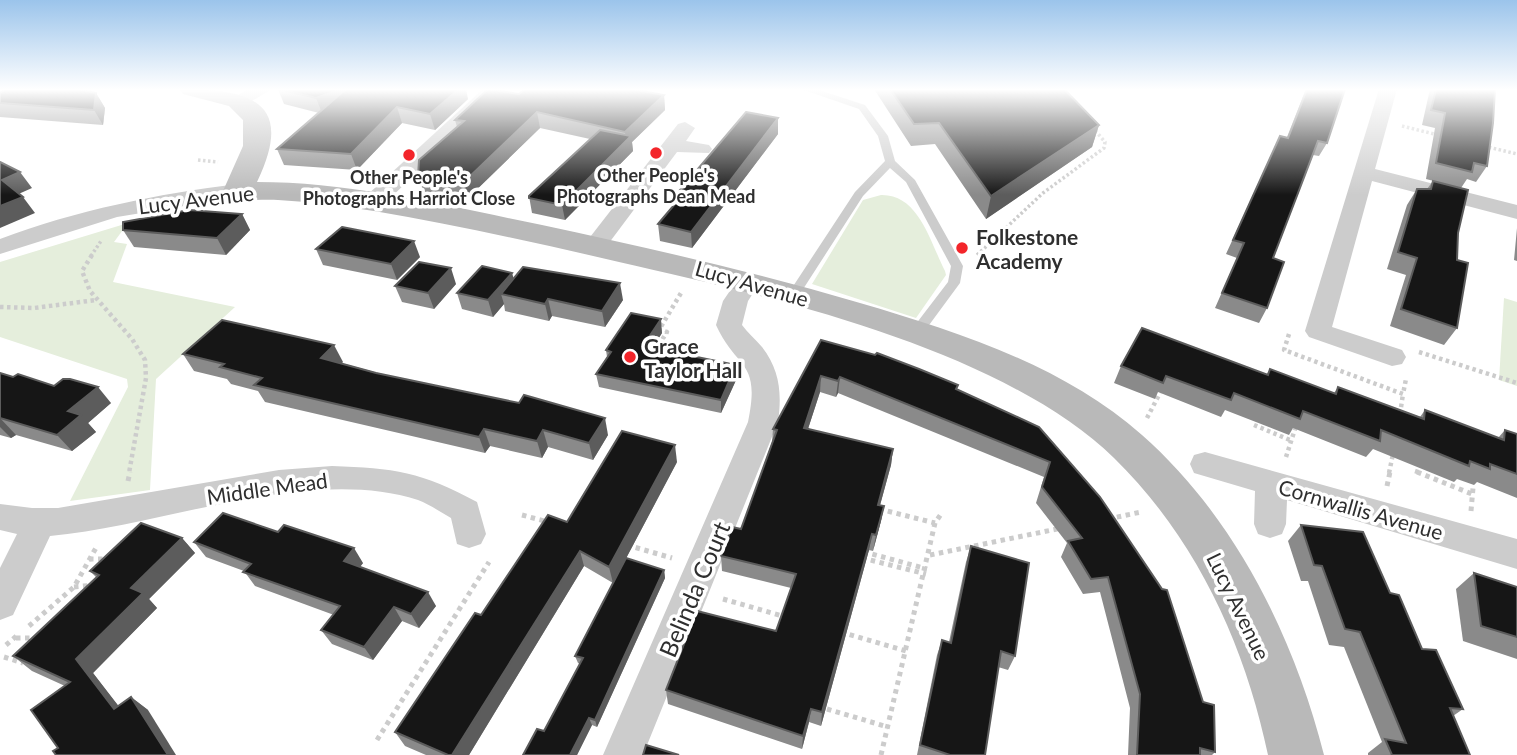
<svg xmlns="http://www.w3.org/2000/svg" width="1517" height="755" font-family="Lato,sans-serif">
<style>
.green{fill:#e5eedc}
.lines{fill:none;stroke-linecap:round;stroke-linejoin:round}
.path-far2{stroke:#ccc;stroke-width:3.5;stroke-dasharray:2.5 2.5;stroke-linecap:butt}
.path-far1{stroke:#ccc;stroke-width:4.5;stroke-dasharray:3.5 3.5;stroke-linecap:butt}
.path{stroke:#ccc;stroke-width:5;stroke-dasharray:4.5 4.5;stroke-linecap:butt}
.lane{fill:#ccc;fill-rule:evenodd}
.street{fill:#ccc;fill-rule:evenodd}
.secondary{fill:#b9b9b9;fill-rule:evenodd}
.wall{fill:#8a8a8a}
.shaded-wall{fill:#5c5c5c}
.building{fill:#161616;stroke:#5c5c5c;stroke-width:2}
.poi-dot{fill:#f3252a;stroke:#fff;stroke-width:2.5}
.labels{text-anchor:middle;dominant-baseline:central;stroke-width:7;stroke-linejoin:round;paint-order:stroke}
.far-poi-label{font-size:18px;font-weight:bold;fill:#2f2f2f;stroke:#fff}
.street-label{font-size:21px;fill:#2f2f2f;stroke:#fff}
.poi-label{font-size:21px;font-weight:bold;fill:#2f2f2f;stroke:#fff;text-anchor:start}
.near-street-label{font-size:24px;fill:#2f2f2f;stroke:#fff}
</style>
<rect width="100%" height="100%" fill="#fff"/>
<g class="green">
<path d="M881 195C919 194 930 242 945 271L946 275 916 318 812 284 863 200Z"/>
<polygon points="128,223 114,242 127,244 113,282 235,307 156,379 150,490 70,501 128,387 127,379 0,337 0,262"/>
<polygon points="1504,298 1517,302 1517,386 1499,380"/>
</g>
<g class="lines">
<g class="path-far2">
<polyline points="1402,126 1438,135"/>
<polyline points="1484,146 1517,154"/>
<polyline points="198,160 218,162"/>
<polyline points="977,255 1043,193 1104,148 1105,142 1094,129"/>
<polyline points="91,256 101,241"/>
</g>
<g class="path-far1">
<polyline points="92,255 82,271 90,291 132,339 145,360 146,378 129,473"/>
<polyline points="0,307 34,308 96,300"/>
<polyline points="1289,334 1284,350 1403,394 1406,379"/>
<polyline points="655,351 667,332 659,330 681,293"/>
<polyline points="1419,352 1517,383"/>
<polyline points="1400,414 1403,394"/>
<polyline points="1147,418 1160,393"/>
<polyline points="1254,425 1290,440"/>
<polyline points="1286,457 1296,426"/>
<polyline points="1415,471 1421,473"/>
<polyline points="1389,473 1393,454"/>
</g>
<g class="path">
<polyline points="1417,472 1472,494"/>
<polyline points="128,481 130,472"/>
<polyline points="1387,486 1390,472"/>
<polyline points="879,509 935,523"/>
<polyline points="1471,511 1473,488"/>
<polyline points="522,515 548,522"/>
<polyline points="1108,519 1141,512"/>
<polyline points="627,545 672,558"/>
<polyline points="865,549 872,554 927,569"/>
<polyline points="930,555 1062,528"/>
<polyline points="862,558 926,574"/>
<polyline points="89,559 108,559"/>
<polyline points="74,587 94,585"/>
<polyline points="723,599 786,617"/>
<polyline points="29,626 74,587 97,546"/>
<polyline points="841,632 906,651"/>
<polyline points="16,638 38,638"/>
<polyline points="6,645 19,634"/>
<polyline points="4,657 23,663"/>
<polyline points="827,709 888,727"/>
<polyline points="377,740 489,562"/>
<polyline points="881,755 935,523 941,514"/>
</g>
<polygon class="lane" points="801,89 816,89 865,105 888,136 895,161 915,180 963,266 960,283 921,336 916,337 909,333 948,282 951,266 906,182 890,168 863,196 798,297 794,298 788,294 855,192 885,161 878,136 859,109"/>
<g class="street">
<polygon points="248,89 272,89 245,105 231,105 229,101"/>
<polygon points="483,89 503,89 381,207 365,207 362,202 365,197"/>
<polygon points="1379,89 1397,89 1375,169 1517,205 1517,219 1372,181 1332,327 1402,350 1406,357 1402,364 1392,366 1309,337 1305,331"/>
<polygon points="685,122 695,128 686,141 709,145 712,149 709,153 677,152 603,251 587,251 583,246 587,241 678,124"/>
<path d="M238 184 246 186 249 191 246 196 117 217 0 254V239C77 210 157 194 238 184Z"/>
<path d="M749 273 758 276 761 281 748 301 742 325C748 333 755 339 762 347 780 370 782 394 778 422L643 755H603L748 422C761 359 737 371 716 325L723 301 740 276Z"/>
<polygon points="1205,452 1517,539 1517,569 1287,500 1286,524 1282,534 1270,538 1258,534 1254,524 1255,491 1194,473 1190,464 1194,455"/>
<path d="M332 466C394 468 422 472 477 502L486 534 481 544 469 548 457 544 451 518C440 512 429 504 418 500 309 465 162 526 50 536L13 615 0 620V568L17 534 0 530V504L32 508H58L279 470Z"/>
</g>
<path class="secondary" d="M179 89C250 89 296 101 257 182 353 182 448 206 542 225 649 248 755 272 860 303 959 332 1064 366 1142 435 1235 517 1294 637 1324 755H1268C1245 645 1196 538 1114 458 1002 349 769 296 619 262 538 243 456 225 374 211 342 206 310 202 278 200 261 199 244 202 227 197L223 191 243 146V120L229 106 183 94Z"/>
</g>
<g class="wall">
<polygon points="278,89 468,99 435,130 402,123 357,170 284,165 277,149 319,113 284,104"/>
<polygon points="874,89 1064,89 1099,125 1092,147 986,219 935,144 911,146"/>
<polygon points="1306,89 1345,89 1327,143 1319,156 1313,155 1273,258 1267,308 1259,323 1215,308 1237,258 1226,254 1280,136 1287,137"/>
<polygon points="1430,89 1495,89 1487,166 1476,182 1467,179 1461,188 1426,179 1435,128 1422,125"/>
<polygon points="0,93 96,93 105,108 103,125 0,117"/>
<polygon points="519,94 664,95 665,110 632,142 633,151 565,220 532,213 529,196 590,139 540,128 468,198 424,193 418,177 457,127 455,120"/>
<polygon points="778,118 778,134 692,248 660,241 658,224 680,197 680,190"/>
<polygon points="1433,181 1458,233 1457,328 1444,345 1390,326 1406,275 1387,269 1407,205 1417,189 1427,189"/>
<polygon points="242,214 250,230 226,255 134,247 123,230"/>
<polygon points="1517,228 1517,261 1514,260"/>
<polygon points="316,249 420,257 397,280 323,265"/>
<polygon points="514,279 623,300 605,327 552,316 549,321 505,311 504,304 493,317 462,309 457,293"/>
<polygon points="456,284 434,309 402,302 395,286"/>
<polygon points="662,333 652,348 736,365 737,378 721,413 599,387 596,374 607,357 606,350"/>
<polygon points="821,340 957,389 1039,427 1215,752 1212,755 1128,755 1130,708 1100,592 1083,594 1061,557 1067,543 1036,503 1044,477 838,393 836,397 820,392 808,429 893,449 891,465 880,505 884,506 881,521 873,551 869,550 821,726 809,722 802,749 668,704 666,690 776,631 791,588 722,571 721,556 741,529 772,442 773,429"/>
<polygon points="183,354 343,362 341,363 608,435 593,460 548,447 542,458 490,446 485,453 265,402 258,391 231,384 227,379 194,371"/>
<polygon points="1121,366 1266,375 1270,369 1334,393 1338,387 1420,417 1425,410 1498,438 1505,430 1517,434 1517,498 1477,482 1474,485 1457,479 1454,482 1373,449 1366,457 1293,428 1289,435 1225,410 1221,417 1158,392 1155,399 1114,383"/>
<polygon points="0,373 111,403 88,423 96,432 72,451 16,435 11,438 0,435"/>
<polygon points="677,462 613,583 584,566 469,755 426,755 405,746 395,732 481,615 567,522"/>
<polygon points="1301,525 1390,593 1422,649 1463,709 1453,716 1470,755 1368,755 1368,753 1382,742 1344,647 1329,645 1308,581 1301,581 1288,541"/>
<polygon points="182,538 195,553 149,599 157,608 93,673 118,706 131,697 148,710 58,748 65,686 32,671 13,656 97,578 90,571"/>
<polygon points="194,542 363,563 360,567 436,606 419,628 402,621 373,660 332,644 321,630 334,615 255,586 244,571 206,557"/>
<polygon points="971,546 1015,656 1008,670 998,667 985,755 917,755 937,655 942,640 949,642 966,562"/>
<polygon points="664,570 665,578 597,727 592,725 577,755 544,731 580,664 578,663 575,656"/>
<polygon points="1474,573 1517,587 1517,659 1463,641 1456,589"/>
</g>
<g class="shaded-wall">
<polygon points="342,89 349,89 322,113 316,98"/>
<polygon points="459,89 466,89 468,99 435,130 430,114"/>
<polygon points="96,93 105,108 103,125 94,110"/>
<polygon points="664,95 665,110 632,142 633,151 565,220 562,205 626,141 625,132"/>
<polygon points="397,107 402,123 357,170 351,154"/>
<polygon points="537,112 540,128 468,198 464,182"/>
<polygon points="778,118 778,134 692,248 691,232"/>
<polygon points="1099,125 1092,147 986,219 991,196"/>
<polygon points="20,172 32,188 14,196 2,180"/>
<polygon points="23,197 35,213 0,228 0,206"/>
<polygon points="242,214 250,230 226,255 217,238"/>
<polygon points="414,241 420,257 397,280 391,264"/>
<polygon points="451,268 456,284 434,309 428,293"/>
<polygon points="512,273 517,289 501,294 504,304 493,317 488,300"/>
<polygon points="620,283 623,300 605,327 602,311"/>
<polygon points="548,299 552,316 549,321 545,304"/>
<polygon points="661,319 662,333 645,360 643,346"/>
<polygon points="334,345 343,362 329,375 321,358"/>
<polygon points="736,365 737,378 721,413 721,400"/>
<polygon points="821,376 820,392 803,444 804,428"/>
<polygon points="840,377 838,393 836,397 838,381"/>
<polygon points="98,387 111,403 88,423 96,432 72,451 57,435 68,411"/>
<polygon points="0,418 16,435 11,438 0,427"/>
<polygon points="605,418 608,435 593,460 589,443"/>
<polygon points="484,429 490,446 485,453 479,437"/>
<polygon points="543,430 548,447 542,458 537,441"/>
<polygon points="675,445 677,462 613,583 609,567"/>
<polygon points="893,449 891,465 876,520 878,505"/>
<polygon points="884,506 881,521 873,551 876,535"/>
<polygon points="872,534 869,550 821,726 822,712"/>
<polygon points="182,538 195,553 149,599 157,608 93,673 131,722 114,709 76,659 131,588"/>
<polygon points="354,548 363,563 353,576 344,561"/>
<polygon points="580,551 584,566 469,755 452,755"/>
<polygon points="664,570 665,578 597,727 595,720"/>
<polygon points="428,592 436,606 419,628 411,614"/>
<polygon points="394,607 402,621 373,660 364,647"/>
<polygon points="131,697 148,710 176,755 168,755"/>
<polygon points="811,709 809,722 802,749 803,736"/>
<polygon points="589,718 592,725 577,755 570,755"/>
</g>
<g class="building">
<polygon points="6,89 79,89 96,93 94,110 0,103 0,93"/>
<polygon points="278,89 342,89 316,98"/>
<polygon points="346,89 459,89 430,114 397,107 351,154 277,149"/>
<polygon points="488,89 519,94 525,89 632,89 664,95 625,132 537,112 464,182 418,177 419,160 464,121 455,120"/>
<polygon points="890,89 1064,89 1099,125 991,196 939,123 914,124"/>
<polygon points="1307,89 1345,89 1327,143 1318,141 1273,258 1284,262 1267,308 1222,293 1244,243 1233,240 1280,136 1288,138"/>
<polygon points="1436,89 1495,89 1493,123 1487,166 1474,163 1472,172 1436,163 1445,113 1431,110"/>
<polygon points="746,112 778,118 691,232 658,224 686,191 680,190"/>
<polygon points="600,130 631,136 562,205 529,198 529,196"/>
<polygon points="0,162 20,172 2,180 23,197 0,206"/>
<polygon points="1433,181 1468,190 1458,233 1457,260 1468,263 1457,328 1401,309 1417,258 1398,252 1417,189 1431,189"/>
<polygon points="189,210 242,214 217,238 123,230 123,222"/>
<polygon points="342,227 414,241 391,264 316,249"/>
<polygon points="419,262 451,268 428,293 395,286"/>
<polygon points="482,266 512,273 488,300 457,293"/>
<polygon points="523,267 620,283 602,311 548,299 545,304 501,294"/>
<polygon points="631,313 661,319 643,346 736,365 721,400 596,374 611,352 606,350"/>
<polygon points="222,320 334,345 321,358 376,373 519,403 524,395 605,418 589,443 543,430 537,441 484,429 479,437 254,385 262,378 220,367 224,364 183,354"/>
<polygon points="1142,328 1268,375 1270,369 1336,394 1338,387 1424,419 1425,410 1504,440 1505,430 1517,434 1517,474 1490,464 1490,469 1470,461 1469,466 1381,430 1380,441 1303,411 1300,419 1234,393 1231,400 1166,376 1163,383 1121,366"/>
<polygon points="821,340 875,355 877,353 919,369 958,385 956,389 1039,427 1100,497 1162,589 1167,590 1203,702 1214,705 1215,752 1200,748 1200,755 1137,755 1140,694 1108,577 1091,579 1068,541 1082,538 1042,487 1050,462 840,377 838,381 821,376 804,428 893,449 878,505 884,506 876,535 872,534 822,712 811,709 803,736 666,690 697,611 776,631 796,574 721,556 732,527 741,529 777,430 773,429"/>
<polygon points="0,373 13,377 18,374 54,386 63,379 70,379 98,387 68,411 81,415 57,435 0,418"/>
<polygon points="622,431 675,445 609,567 580,551 452,755 448,755 395,732 475,613 481,615 548,515 567,522"/>
<polygon points="223,513 278,532 284,525 354,548 344,561 428,592 411,614 394,607 364,647 321,630 340,606 243,572 251,564 194,542"/>
<polygon points="141,523 182,538 131,588 143,593 76,659 114,709 131,697 168,755 56,755 53,751 58,748 31,710 70,682 13,656 99,575 90,571"/>
<polygon points="1301,525 1363,532 1390,593 1399,595 1422,649 1436,650 1463,709 1450,708 1470,755 1392,755 1385,739 1406,743 1360,632 1345,629 1322,566 1314,565"/>
<polygon points="971,546 1029,563 1015,656 1001,651 985,755 950,755 920,745 942,640 951,643"/>
<polygon points="626,558 664,570 595,720 589,718 570,755 523,755 537,729 544,731 583,658 575,656"/>
<polygon points="1474,573 1517,587 1517,637 1481,626"/>
<polygon points="646,745 679,755 643,755"/>
</g>
<linearGradient id="sky" x2="0" y2="1"><stop stop-color="#9bc4eb"/><stop offset="0.46" stop-color="#fff"/><stop offset="1" stop-color="#fff" stop-opacity="0"/></linearGradient>
<rect width="1517" height="195" fill="url(#sky)"/>
<g class="poi-dot">
<circle cx="656" cy="153" r="7"/>
<circle cx="409" cy="155" r="7"/>
<circle cx="962" cy="248" r="7"/>
<circle cx="630" cy="357" r="7"/>
</g>
<g class="labels">
<g class="far-poi-label">
<text x="656" y="175">Other People's<tspan x="656" dy="21">Photographs Dean Mead</tspan></text>
<text x="409" y="177">Other People's<tspan x="409" dy="21">Photographs Harriot Close</tspan></text>
</g>
<g class="street-label">
<text transform="translate(196 199) rotate(-7)">Lucy Avenue</text>
<text transform="translate(752 283) rotate(16)">Lucy Avenue</text>
<text transform="translate(267 488) rotate(-8)">Middle Mead</text>
<text transform="translate(1361 509) rotate(16)">Cornwallis Avenue</text>
<text transform="translate(1239 606) rotate(64)">Lucy Avenue</text>
</g>
<g class="poi-label">
<text x="976" y="236">Folkestone<tspan x="976" dy="24">Academy</tspan></text>
<text x="644" y="345">Grace<tspan x="644" dy="24">Taylor Hall</tspan></text>
</g>
<g class="near-street-label">
<text transform="translate(694 589) rotate(-67)">Belinda Court</text>
</g>
</g>
</svg>
